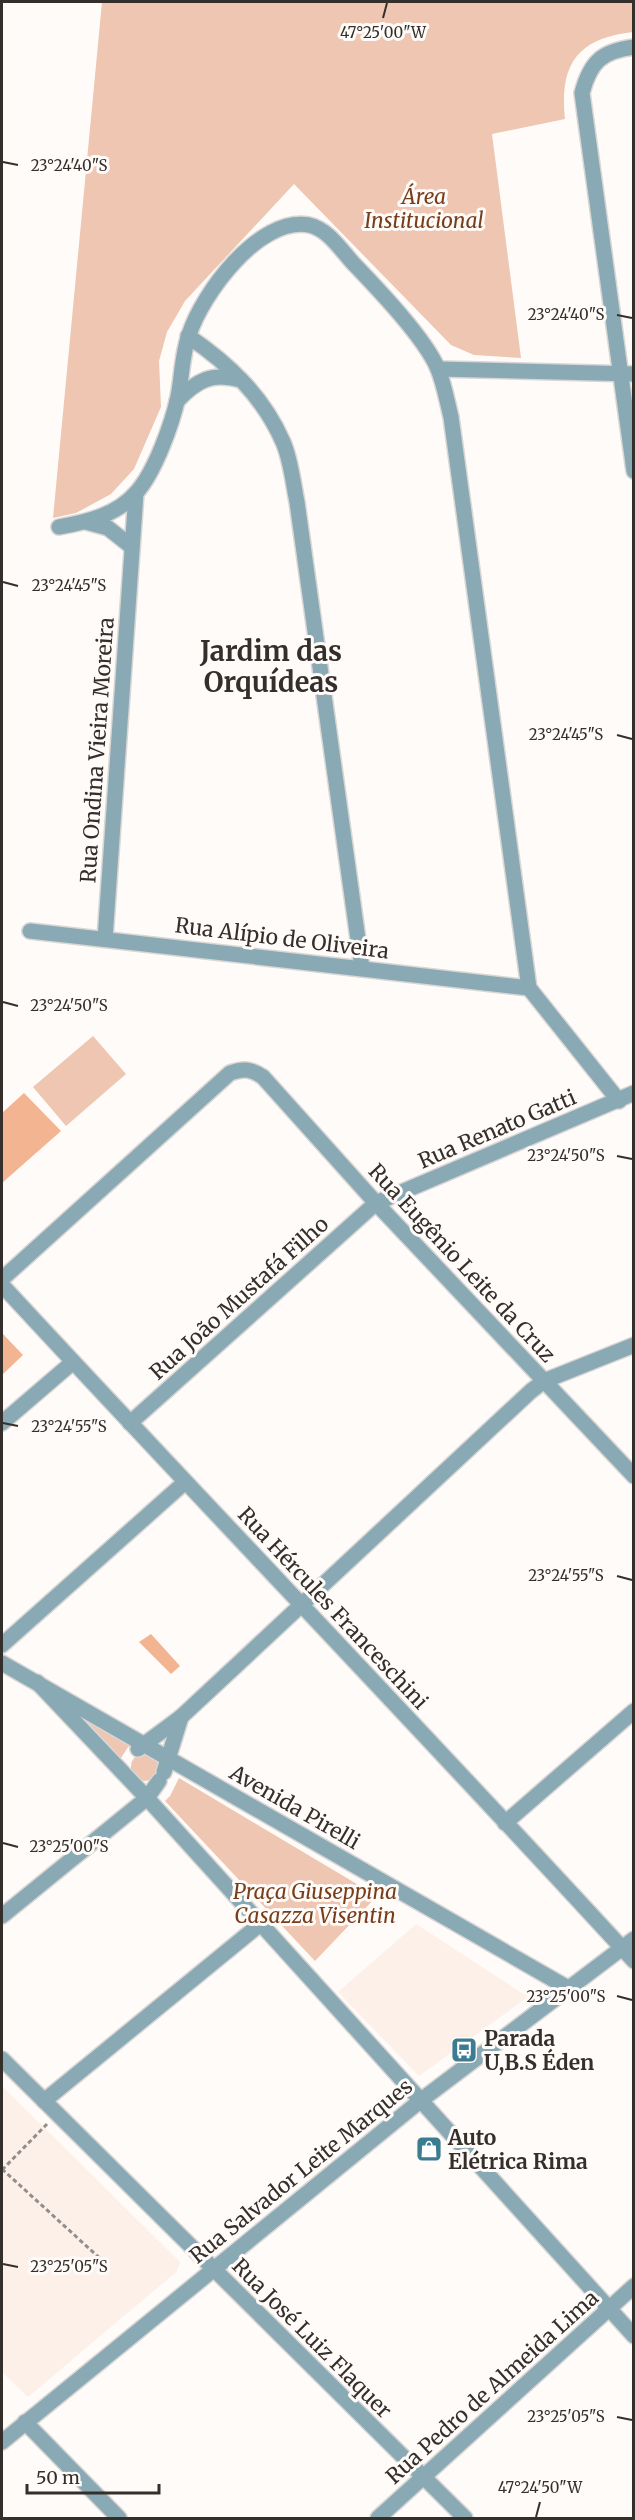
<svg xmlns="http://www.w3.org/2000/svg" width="635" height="2520" font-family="Merriweather,serif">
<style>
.built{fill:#fdf0e8}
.green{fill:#eec6b1}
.building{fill:#f3b492}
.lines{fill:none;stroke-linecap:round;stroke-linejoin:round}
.minor-casing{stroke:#dad6d4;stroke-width:18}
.path{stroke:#938e8c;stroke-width:3;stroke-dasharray:4.5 3;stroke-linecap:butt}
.minor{stroke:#89aab5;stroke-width:15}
.ticks{fill:none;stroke:#352f2c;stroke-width:2}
.labels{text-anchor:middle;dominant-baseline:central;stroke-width:6;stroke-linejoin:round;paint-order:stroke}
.park-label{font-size:21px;font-style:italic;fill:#783e1b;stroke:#fefbf9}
.street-label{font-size:21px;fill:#352f2c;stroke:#fefbf9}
.poi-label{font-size:21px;font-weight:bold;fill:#352f2c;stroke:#fefbf9;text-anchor:start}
.district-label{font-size:27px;font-weight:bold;fill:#352f2c;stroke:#fefbf9}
.ticks-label{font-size:15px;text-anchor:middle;fill:#352f2c;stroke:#fefbf9;stroke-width:6;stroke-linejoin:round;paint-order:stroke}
</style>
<rect width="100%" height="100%" fill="#fefbf9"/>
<g class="built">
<polygon points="416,1924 528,1997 419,2076 338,1992"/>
<polygon points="2,2086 180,2262 177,2271 28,2397 2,2372"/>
</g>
<g class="green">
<path d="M102 2H633V32C578 38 559 64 565 119L492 134 521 358 474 355 451 345 294 184 185 301 167 332 159 361 161 407 134 469 111 494 76 513 53 518Z"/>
<polygon points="93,1036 126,1074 66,1126 33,1087"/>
<polygon points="71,1705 134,1746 128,1747 121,1758"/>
<circle cx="145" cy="1767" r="14"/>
<polygon points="179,1778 377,1896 315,1961 165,1801 170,1796"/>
</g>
<g class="building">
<polygon points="24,1093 61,1131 2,1183 2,1113"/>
<polygon points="2,1333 23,1355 2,1375"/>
<polygon points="151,1634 180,1666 171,1674 139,1642"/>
</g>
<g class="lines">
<defs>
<g id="minor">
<path d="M634 47C601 51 590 63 582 93L634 471"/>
<path d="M188 336C229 364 263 396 283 442 291 460 293 483 297 502L362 968"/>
<polyline points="438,369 634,374"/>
<path d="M177 401C197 380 212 372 241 380"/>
<polyline points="86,522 108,528 132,547"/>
<path d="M59 527C87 522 117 515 136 493 155 472 172 424 178 397 182 377 182 354 189 335 202 294 259 216 309 225 328 229 341 250 353 263 377 288 425 338 438 369 444 384 447 401 451 417L529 988"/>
<polyline points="30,931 529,988"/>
<polyline points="105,939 136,493"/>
<polyline points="529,988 619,1101"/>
<path d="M2 1279 230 1073C244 1068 251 1069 263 1077L376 1203 634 1476"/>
<path d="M2 1285C211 1511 425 1733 634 1961"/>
<polyline points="2,1423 73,1362"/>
<polyline points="130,1423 376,1203 634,1093"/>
<polyline points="2,1645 184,1483"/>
<polyline points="2,1663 568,1988"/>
<polyline points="37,1682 147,1798 634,2336"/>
<polyline points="138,1749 181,1717 531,1391 544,1381 634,1345"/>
<polyline points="164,1772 181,1717"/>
<polyline points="505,1823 634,1711"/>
<polyline points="2,1916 147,1798 159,1781"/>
<polyline points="2,2059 465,2518"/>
<polyline points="44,2101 259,1925"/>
<polyline points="25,2422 119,2518"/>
<polyline points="2,2442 420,2101 634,1939"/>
<polyline points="378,2518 634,2286"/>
</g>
</defs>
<use href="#minor" class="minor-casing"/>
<g class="path">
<polyline points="2,2169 105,2263"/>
<polyline points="2,2170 47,2124"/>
</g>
<use href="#minor" class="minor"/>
</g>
<path class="ticks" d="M383 18 387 3M3 162 18 165M617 315 632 318M3 582 18 586M617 735 632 739M3 1002 18 1006M617 1156 632 1159M3 1423 18 1426M617 1576 632 1580M3 1843 18 1847M617 1996 632 2000M3 2264 18 2267M617 2417 632 2420M536 2517 540 2502"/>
<defs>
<symbol id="bus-square" viewBox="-11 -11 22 22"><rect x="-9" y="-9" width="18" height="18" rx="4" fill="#3c7c90" stroke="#fefbf9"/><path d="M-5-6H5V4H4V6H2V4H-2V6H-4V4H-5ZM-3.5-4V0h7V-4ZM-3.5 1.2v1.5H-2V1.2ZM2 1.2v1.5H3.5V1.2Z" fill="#fff"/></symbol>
<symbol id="shop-square" viewBox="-11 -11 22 22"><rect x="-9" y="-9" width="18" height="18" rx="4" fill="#3c7c90" stroke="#fefbf9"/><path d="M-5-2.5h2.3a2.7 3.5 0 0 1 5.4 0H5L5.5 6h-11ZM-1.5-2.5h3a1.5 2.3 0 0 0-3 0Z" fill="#fff"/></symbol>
</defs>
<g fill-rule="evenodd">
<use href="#bus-square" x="449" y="2035" width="30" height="30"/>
<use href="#shop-square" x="414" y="2134" width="30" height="30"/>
</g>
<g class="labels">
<g class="park-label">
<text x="424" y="196">Área<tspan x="424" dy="24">Institucional</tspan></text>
<text x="315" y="1891">Praça Giuseppina<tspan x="315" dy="24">Casazza Visentin</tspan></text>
</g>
<g class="street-label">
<text transform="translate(97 750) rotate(-86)">Rua Ondina Vieira Moreira</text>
<text transform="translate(282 938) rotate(7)">Rua Alípio de Oliveira</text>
<text transform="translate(497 1129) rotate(-23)">Rua Renato Gatti</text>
<text transform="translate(462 1263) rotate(47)">Rua Eugênio Leite da Cruz</text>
<text transform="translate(239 1298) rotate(-42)">Rua João Mustafá Filho</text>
<text transform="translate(333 1608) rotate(47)">Rua Hércules Franceschini</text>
<text transform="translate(295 1807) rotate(30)">Avenida Pirelli</text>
<text transform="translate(301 2171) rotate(-39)">Rua Salvador Leite Marques</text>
<text transform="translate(312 2338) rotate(45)">Rua José Luiz Flaquer</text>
<text transform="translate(492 2387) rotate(-42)">Rua Pedro de Almeida Lima</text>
</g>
<g class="poi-label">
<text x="484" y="2038">Parada<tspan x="484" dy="24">U,B.S Éden</tspan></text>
<text x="448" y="2137">Auto<tspan x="448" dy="24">Elétrica Rima</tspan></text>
</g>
<g class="district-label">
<text x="271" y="651">Jardim das<tspan x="271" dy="31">Orquídeas</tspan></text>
</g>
</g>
<g class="ticks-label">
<text x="383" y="38">47°25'00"W</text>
<text x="69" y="171">23°24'40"S</text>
<text x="566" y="320">23°24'40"S</text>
<text x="69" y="591">23°24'45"S</text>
<text x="566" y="740">23°24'45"S</text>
<text x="69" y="1011">23°24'50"S</text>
<text x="566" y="1161">23°24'50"S</text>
<text x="69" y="1432">23°24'55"S</text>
<text x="566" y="1581">23°24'55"S</text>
<text x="69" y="1852">23°25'00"S</text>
<text x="566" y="2002">23°25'00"S</text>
<text x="69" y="2272">23°25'05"S</text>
<text x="566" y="2422">23°25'05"S</text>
<text x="540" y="2493">47°24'50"W</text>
</g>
<rect width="635" height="2520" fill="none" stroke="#352f2c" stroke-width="6"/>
<path d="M27 2484v9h132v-9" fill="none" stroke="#352f2c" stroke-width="3"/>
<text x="36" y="2484" font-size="18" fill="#352f2c" stroke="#fefbf9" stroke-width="4.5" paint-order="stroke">50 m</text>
</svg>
